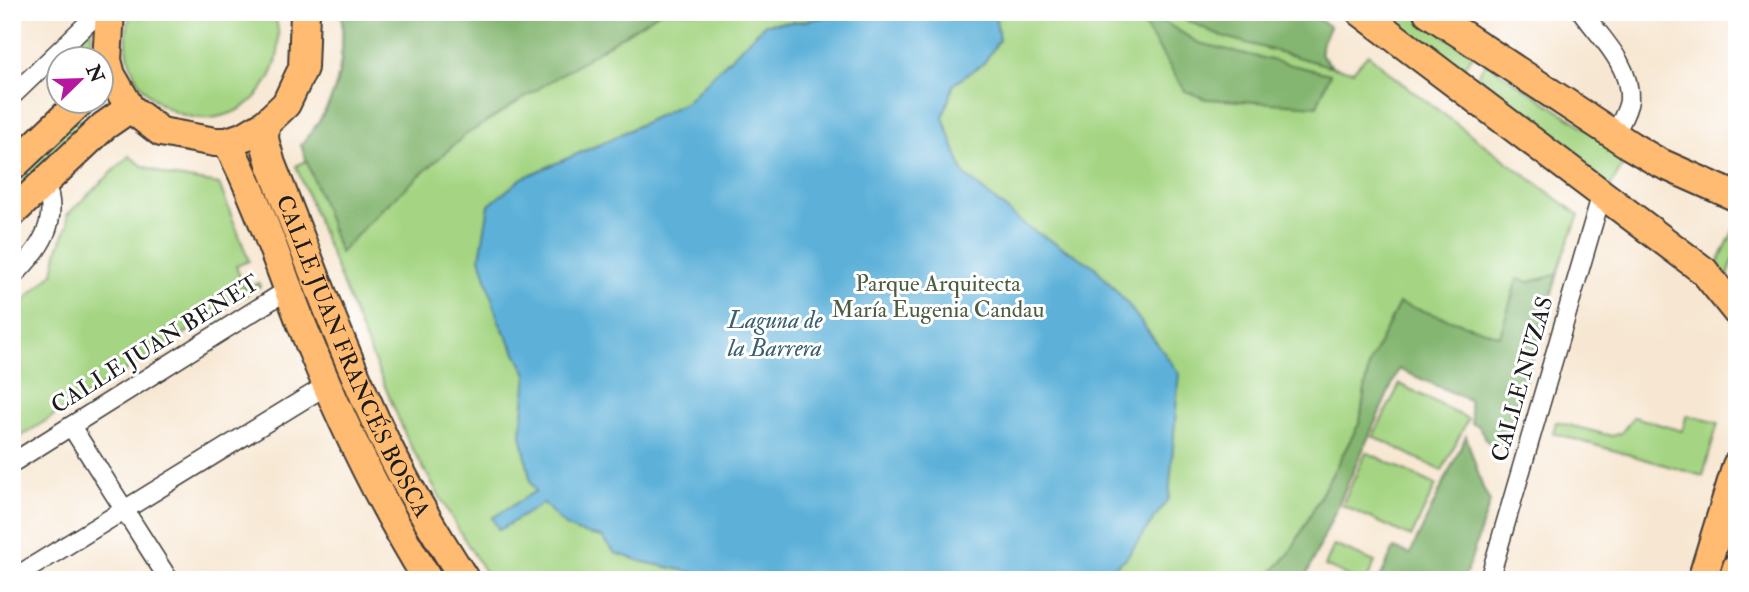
<svg xmlns="http://www.w3.org/2000/svg" width="1749" height="592" font-family="'IM FELL Double Pica',serif">
<style>
.green{fill:#a5d583;stroke:#607850;stroke-width:2}
.forest{fill:#84b671;stroke:#506946;stroke-width:2}
.water{fill:#5db1d9;stroke:#3c667a;stroke-width:2}
.lines{fill:none;stroke-linecap:round;stroke-linejoin:round}
.street-casing{stroke:#3d3a37;stroke-width:21}
.primary-casing{stroke:#3d3a37;stroke-width:32}
.street{stroke:#fff;stroke-width:18}
.primary{stroke:#ffbb71;stroke-width:28}
.labels{text-anchor:middle;dominant-baseline:central;stroke-width:6;stroke-linejoin:round;paint-order:stroke}
.park-label{font-size:23px;fill:#4c5d40;stroke:#fff}
.street-label{font-size:23px;fill:#1c1c1c;stroke:#fff}
.water-label{font-size:24px;font-style:italic;fill:#395f71;stroke:#fff}
</style>
<rect width="100%" height="100%" fill="#fff"/>
<filter id="ink" filterUnits="userSpaceOnUse"><feTurbulence type="fractalNoise" baseFrequency=".0143" numOctaves="2"/><feDisplacementMap in="SourceGraphic" scale="14" xChannelSelector="R" yChannelSelector="G"/><feConvolveMatrix kernelMatrix="1 2 1 2 8 2 1 2 1" color-interpolation-filters="sRGB"/></filter>
<filter id="wash" filterUnits="userSpaceOnUse"><feTurbulence type="fractalNoise" baseFrequency=".00686" numOctaves="4" result="noise"/><feDisplacementMap in="SourceGraphic" scale="28" xChannelSelector="R" yChannelSelector="G"/><feGaussianBlur stdDeviation="1.57" result="paint"/><feColorMatrix in="noise" values="0 0 0 0 0 0 0 0 0 0 0 0 0 0 0 0 0 1.4 0 .05"/><feComposite in="paint" operator="in"/></filter>
<g filter="url(#wash)">
<rect width="100%" height="100%" fill="#f7e7d2"/>
<g class="green">
<path d="M131 12H274C281 35 281 58 269 79 223 159 103 106 131 12Z"/>
<path d="M342 12H1308L1330 27 1322 43 1320 54 1333 67 1353 71 1368 54 1399 81 1579 215 1563 255 1536 348 1369 364 1360 422 1290 553 1265 580H490L458 529 408 441 358 323 296 166 307 160 301 145C338 102 345 67 342 12Z"/>
<polygon points="1373,12 1408,12 1473,54 1459,74"/>
<polygon points="91,27 92,59 64,59 61,56"/>
<polygon points="1486,63 1628,156 1610,187 1472,83"/>
<polygon points="77,116 84,124 12,194 12,179"/>
<polygon points="129,156 143,166 169,176 219,184 249,261 236,266 244,288 259,283 260,286 12,442 12,312 53,273 58,249 68,224 67,215"/>
<polygon points="1737,223 1737,248 1726,283 1715,269"/>
<polygon points="322,324 449,580 437,580 410,533 314,329"/>
<polygon points="1400,384 1468,419 1442,471 1373,436"/>
<polygon points="1687,415 1718,423 1703,476 1553,433 1556,422 1612,436 1621,433 1634,417 1682,431"/>
<polygon points="1366,452 1436,485 1411,537 1342,505"/>
<polygon points="1334,545 1375,562 1367,580 1357,580 1325,566"/>
</g>
<g class="forest">
<path d="M342 12H660L464 136 381 210 340 253 301 145C339 101 345 68 342 12Z"/>
<polygon points="1136,12 1148,12 1199,43 1330,74 1317,106 1206,99 1185,91"/>
<polygon points="1169,12 1308,12 1330,27 1322,43 1320,54 1333,67 1221,36"/>
<polygon points="1558,274 1504,448 1488,443 1478,425 1472,424 1469,400 1399,369 1307,574 1316,580 1265,580 1290,553 1360,422 1369,364 1399,303 1500,336 1517,279 1530,282"/>
<polygon points="1466,436 1483,488 1490,502 1467,571 1461,580 1379,580 1394,548 1410,554"/>
</g>
<path class="water" d="M849 12H995L999 40 984 63 954 84 943 117 964 174 1026 226 1094 266 1126 302 1179 373 1169 498 1126 558 1097 580H730L643 562 615 553 602 537C570 532 564 528 544 503L499 530 492 518 536 491 531 483 521 434 527 374 499 322 480 258 489 205 522 178 607 141 686 102 765 24 805 21Z"/>
</g>
<g filter="url(#ink)">
<g class="lines">
<defs>
<g id="street">
<path d="M1582 12C1601 38 1631 65 1629 100 1628 111 1619 125 1614 136"/>
<polyline points="12,96 91,20 110,13"/>
<path d="M12 277C40 250 61 222 45 182"/>
<polyline points="71,426 169,580"/>
<polyline points="12,463 289,289"/>
<polyline points="12,579 327,385"/>
<polyline points="1489,580 1602,193"/>
</g>
<g id="primary">
<polyline points="110,12 107,60 111,75 130,108 161,132 215,142 227,142 245,136 265,124 286,104 303,68 305,12"/>
<polyline points="1361,12 1704,271 1737,312"/>
<polyline points="1428,12 1631,146 1658,162 1737,197"/>
<path id="s1" d="M265 124 264 139 271 164C308 256 342 351 385 441 408 489 436 535 465 580"/>
<path d="M227 142C258 200 278 264 302 325 337 413 378 499 428 580"/>
<polyline points="12,167 80,102"/>
<polyline points="12,213 104,126 130,108"/>
<polyline points="1702,580 1737,465"/>
<polyline points="1733,580 1737,567"/>
</g>
</defs>
<use href="#street" class="street-casing"/>
<use href="#primary" class="primary-casing"/>
<use href="#street" class="street"/>
<use href="#primary" class="primary"/>
</g>
</g>
<g class="labels">
<g class="park-label">
<text x="938" y="283">Parque Arquitecta<tspan x="938" dy="26">María Eugenia Candau</tspan></text>
</g>
<g class="street-label">
<text transform="translate(155 344) rotate(-32)">CALLE JUAN BENET</text>
<text stroke="none"><textPath href="#s1" startOffset="250">CALLE JUAN FRANCÉS BOSCA</textPath></text>
<text transform="translate(1522 379) rotate(-74)">CALLE NUZAS</text>
</g>
<g class="water-label">
<text x="775" y="320">Laguna de<tspan x="775" dy="28">la Barrera</tspan></text>
</g>
</g>
<rect width="1749" height="592" fill="none" stroke="#fff" stroke-width="42"/>
<g transform="translate(80 80) rotate(67)"><circle r="33" fill="#ffffff" stroke="#a4a4a4" stroke-width="2"/>
<path d="M0-5L12 26L0 18L-12 26Z" fill="#b5179e"/>
<text y="-10" font-size="19" font-weight="bold" text-anchor="middle" fill="#1c1c1c">N</text>
</g>
</svg>
